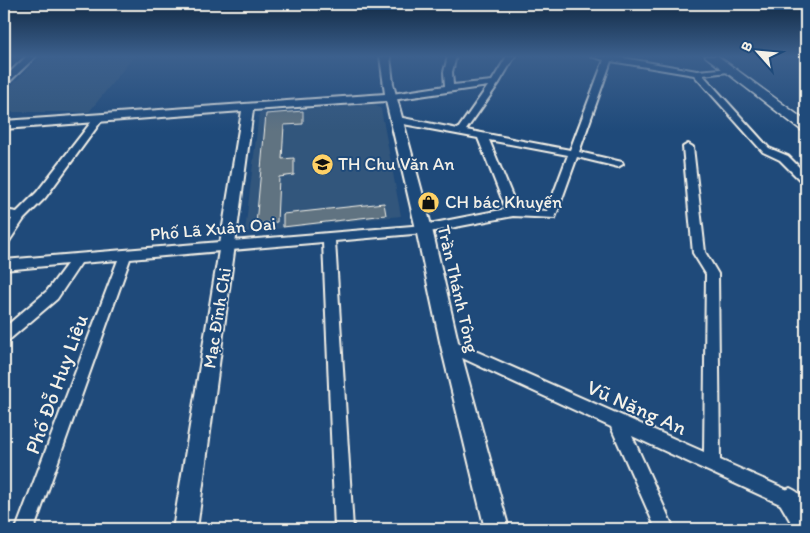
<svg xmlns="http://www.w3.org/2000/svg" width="810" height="533" font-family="Itim,sans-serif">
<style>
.built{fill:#32567c}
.building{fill:#607381;stroke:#f4f1e8}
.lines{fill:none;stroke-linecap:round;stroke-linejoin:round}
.street-casing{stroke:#f4f1e8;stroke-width:4}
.secondary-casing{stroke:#f4f1e8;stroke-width:4}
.primary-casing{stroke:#f4f1e8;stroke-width:3}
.street{fill:#1f4a7a;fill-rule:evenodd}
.secondary{fill:#1f4a7a;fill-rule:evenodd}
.primary{fill:#1f4a7a;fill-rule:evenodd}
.labels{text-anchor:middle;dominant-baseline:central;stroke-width:4;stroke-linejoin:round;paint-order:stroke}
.poi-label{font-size:18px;fill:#f4f1e8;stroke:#1f4a7a;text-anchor:start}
.street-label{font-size:18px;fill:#f4f1e8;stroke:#1f4a7a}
.near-street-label{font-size:21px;fill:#f4f1e8;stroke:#1f4a7a}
</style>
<rect width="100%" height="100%" fill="#1f4a7a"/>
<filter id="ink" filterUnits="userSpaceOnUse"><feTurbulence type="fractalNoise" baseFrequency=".02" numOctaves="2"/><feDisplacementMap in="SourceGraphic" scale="10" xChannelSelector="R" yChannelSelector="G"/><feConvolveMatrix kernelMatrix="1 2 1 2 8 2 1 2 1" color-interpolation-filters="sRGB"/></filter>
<g filter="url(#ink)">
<g class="built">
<polygon points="42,56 134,56 89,112 4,112 4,92"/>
<polygon points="374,104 381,109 401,216 245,232 259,113"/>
</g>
<g class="building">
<polygon points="303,111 303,124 284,125 282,159 294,158 294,175 279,177 277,222 256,224 266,114"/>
<polygon points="384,203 386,215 283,227 283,214"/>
</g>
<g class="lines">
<defs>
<g id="street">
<polygon points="27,56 36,56 7,84 4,84 4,78"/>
<path d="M448 56H456L452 72 453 85 492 81 507 56H515L499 83 466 130 570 150 604 60 591 56H612L697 71 731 68V72H728L703 75 769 148 788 156 806 174V183L802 182 780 160 763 152 694 75 611 61 579 152 622 162 623 164 618 167 577 157 555 218 513 216 424 233 335 241 353 529H335L323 242 130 259 34 529H16L118 260 81 263 57 299 9 340 4 342V328L47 291 67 264 4 270V260L424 225 506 209 478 138 398 123 393 120 398 117 458 129 488 86 392 100 388 97 392 94 445 86 444 72ZM489 140 568 155 547 211 517 208Z"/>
<polygon points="99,115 104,118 102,120 45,198 24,219 8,243 4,244 4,231 12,219 4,218 4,210 17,212 37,192 96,116"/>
<polygon points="688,144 693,147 705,252 718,274 720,460 806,498 806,516 632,436 674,529 656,529 611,427 445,350 443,346 445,342 450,340 455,342 704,452 706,274 693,253 683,147"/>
</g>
<g id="secondary">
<polygon points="380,56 390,56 393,84 432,229 459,346 509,529 485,529 441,346 416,229 386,101 253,110 197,529 173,529 242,111 4,129 4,121 385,94"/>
<path d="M790 488C809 496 806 511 806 529H795L778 500 782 492Z"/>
</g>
<polygon id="primary" points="705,56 718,56 806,121 806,131 801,130"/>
</defs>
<use href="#street" class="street-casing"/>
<use href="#secondary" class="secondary-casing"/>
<use href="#primary" class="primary-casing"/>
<use href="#street" class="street"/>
<use href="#secondary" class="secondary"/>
<use href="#primary" class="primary"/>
</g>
</g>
<linearGradient id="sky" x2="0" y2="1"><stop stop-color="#112943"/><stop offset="0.43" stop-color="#3c608d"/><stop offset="1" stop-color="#3c608d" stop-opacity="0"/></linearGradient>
<rect width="810" height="131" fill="url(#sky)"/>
<defs>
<symbol id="school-disc" viewBox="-11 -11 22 22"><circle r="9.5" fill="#ffd166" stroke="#1f4a7a"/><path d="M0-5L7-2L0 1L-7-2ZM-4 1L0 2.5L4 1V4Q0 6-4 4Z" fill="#111"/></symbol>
<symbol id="shop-disc" viewBox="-11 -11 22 22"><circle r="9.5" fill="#ffd166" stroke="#1f4a7a"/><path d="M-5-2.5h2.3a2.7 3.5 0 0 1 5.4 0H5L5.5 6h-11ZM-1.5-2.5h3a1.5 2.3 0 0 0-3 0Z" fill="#111"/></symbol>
</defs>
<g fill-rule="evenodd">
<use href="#school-disc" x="310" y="152" width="25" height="25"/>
<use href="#shop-disc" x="416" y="190" width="25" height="25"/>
</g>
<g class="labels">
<g class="poi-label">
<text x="338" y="164">TH Chu Văn An</text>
<text x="445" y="202">CH bác Khuyến</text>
</g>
<g class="street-label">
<text transform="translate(213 229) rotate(-5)">Phố Lã Xuân Oai</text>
<text transform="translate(458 289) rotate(77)">Trần Thánh Tông</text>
<text transform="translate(217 318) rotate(-81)">Mạc Đĩnh Chi</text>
</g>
<g class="near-street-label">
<text transform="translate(56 384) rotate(-70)">Phố Đỗ Huy Liêu</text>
<text transform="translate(637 407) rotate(24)">Vũ Năng An</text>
</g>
</g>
<rect width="810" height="533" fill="none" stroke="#1f4a7a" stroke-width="20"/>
<rect x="10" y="10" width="790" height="513" fill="none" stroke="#f4f1e8" stroke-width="2" filter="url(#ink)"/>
<g transform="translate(758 52) rotate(297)" stroke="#1f4a7a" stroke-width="4" paint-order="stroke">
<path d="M0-4L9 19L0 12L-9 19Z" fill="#f4f1e8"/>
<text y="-8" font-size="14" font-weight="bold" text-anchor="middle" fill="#f4f1e8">B</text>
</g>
</svg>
